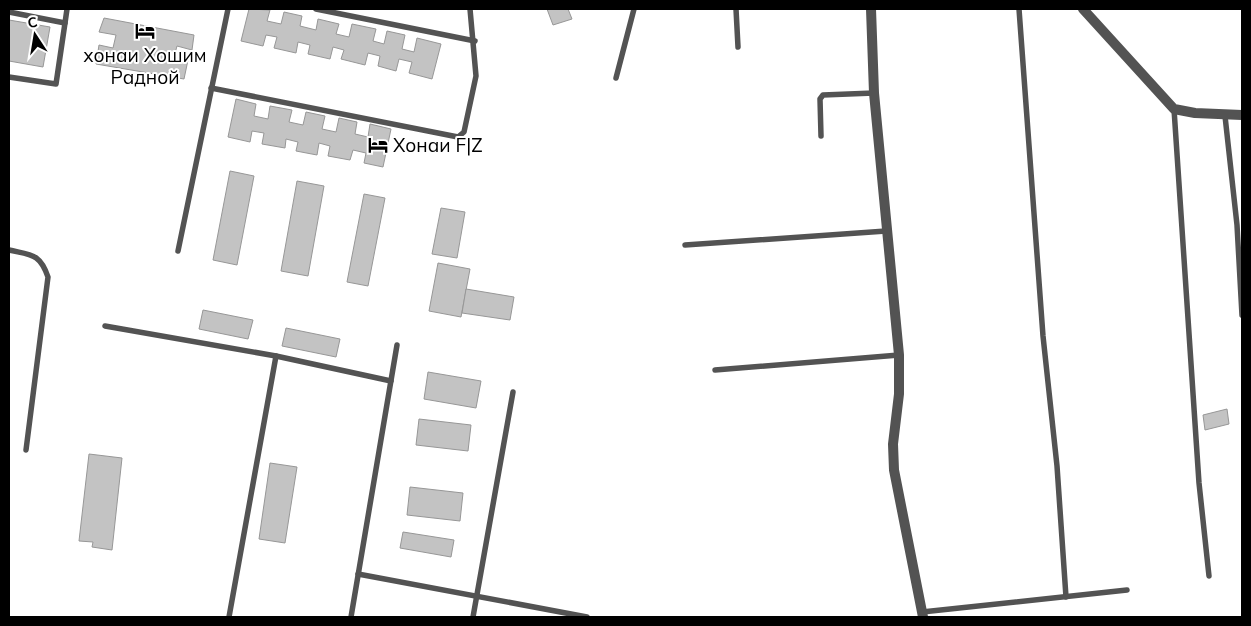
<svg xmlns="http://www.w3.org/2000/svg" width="1251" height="626" font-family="Mulish,sans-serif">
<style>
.building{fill:#c3c3c3;stroke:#979797}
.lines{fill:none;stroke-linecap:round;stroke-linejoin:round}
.service{stroke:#535353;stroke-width:5.5}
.minor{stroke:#535353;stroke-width:10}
.labels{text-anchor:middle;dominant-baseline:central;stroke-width:4;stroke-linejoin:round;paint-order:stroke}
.poi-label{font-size:19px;fill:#000;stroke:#fff}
</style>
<rect width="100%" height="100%" fill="#fff"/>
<g class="building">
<polygon points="249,9 270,10 267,21 281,24 284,12 302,16 300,26 316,30 318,19 339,24 336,34 349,37 352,24 376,29 373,41 384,44 387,31 405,35 402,49 414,52 417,38 441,44 432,79 409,73 412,62 399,59 396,71 378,66 380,56 368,53 365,65 341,59 344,50 333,47 330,59 308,54 310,45 298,42 296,53 274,48 277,37 266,35 263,46 241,41"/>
<polygon points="547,9 568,9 572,19 553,25"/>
<polygon points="104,18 194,35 192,50 177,46 174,57 188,60 184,79 96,64 99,45 113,48 116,35 99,32"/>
<polygon points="9,20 50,27 43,67 9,61"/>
<polygon points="236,99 256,104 254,116 268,119 270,106 292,110 289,122 303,125 306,112 325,116 322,129 336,132 339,118 357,122 355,134 368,137 370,124 391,129 383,167 364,163 366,153 353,150 350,160 328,156 330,146 319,143 317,155 296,151 298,142 286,139 285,148 262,144 264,133 252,131 250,142 228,137"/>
<polygon points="230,171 254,176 237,265 213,260"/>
<polygon points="297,181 324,186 308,276 281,271"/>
<polygon points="364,194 385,198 368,286 347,282"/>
<polygon points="441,208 465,212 457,258 432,254"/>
<polygon points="438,263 470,269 461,317 429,311"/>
<polygon points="466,289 514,297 510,320 462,313"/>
<polygon points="203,310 253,320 248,339 199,329"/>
<polygon points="286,328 340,339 336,357 282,346"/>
<polygon points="428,372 481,381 476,408 424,399"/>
<polygon points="1227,409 1229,424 1205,430 1203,415"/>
<polygon points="419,419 471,425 468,451 416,445"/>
<polygon points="89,454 122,458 112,550 92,547 93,542 79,541"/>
<polygon points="270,463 297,467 285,543 259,539"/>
<polygon points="410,487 463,493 460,521 407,515"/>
<polygon points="403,532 454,540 451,557 400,548"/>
</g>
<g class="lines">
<g class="service">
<polyline points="316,9 475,41"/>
<polyline points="736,9 738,47"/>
<polyline points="1019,9 1043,336 1057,466 1066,597"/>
<polyline points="9,12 65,23 56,84 9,77"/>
<polyline points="65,23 67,9"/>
<polyline points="616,78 634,9"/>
<polyline points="211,88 458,137 464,132 476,76 470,9"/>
<polyline points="1174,109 1199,483 1209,576"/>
<polyline points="1225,116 1237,225 1242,315"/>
<polyline points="821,136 820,99 823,95 874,93"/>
<polyline points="685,245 886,231"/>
<path d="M9 250C31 255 40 253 48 277L26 450"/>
<polyline points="178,251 228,9"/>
<polyline points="105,326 276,356 391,381"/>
<polyline points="715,370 899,355"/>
<polyline points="358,574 587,617"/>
<polyline points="922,612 1127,590"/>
<polyline points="229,617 276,356"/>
<polyline points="351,617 397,345"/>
<polyline points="473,617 513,392"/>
</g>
<g class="minor">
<polyline points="871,9 874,93 899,355 899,394 893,444 894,470 923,617"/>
<polyline points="1083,9 1174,109 1195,113 1242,115"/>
</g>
</g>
<defs>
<symbol id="hotel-bare" viewBox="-9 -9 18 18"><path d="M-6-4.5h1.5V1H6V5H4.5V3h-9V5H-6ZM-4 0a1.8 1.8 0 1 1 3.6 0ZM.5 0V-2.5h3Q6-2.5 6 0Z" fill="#000" stroke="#fff" stroke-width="2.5" paint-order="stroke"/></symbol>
</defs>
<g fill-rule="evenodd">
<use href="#hotel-bare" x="131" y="17" width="28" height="28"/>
<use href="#hotel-bare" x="364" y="131" width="28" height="28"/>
</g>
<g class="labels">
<g class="poi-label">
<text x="145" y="55">хонаи Хошим<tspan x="145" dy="22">Радной</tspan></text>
<text x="393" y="145" text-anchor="start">Хонаи F|Z</text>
</g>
</g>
<rect width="1251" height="626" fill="none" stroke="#000000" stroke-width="20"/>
<g transform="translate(35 35) rotate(348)" stroke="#ffffff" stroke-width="4" paint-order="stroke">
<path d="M0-4L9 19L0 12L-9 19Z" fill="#000000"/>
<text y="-8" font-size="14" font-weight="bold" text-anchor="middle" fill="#000000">С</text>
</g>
</svg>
